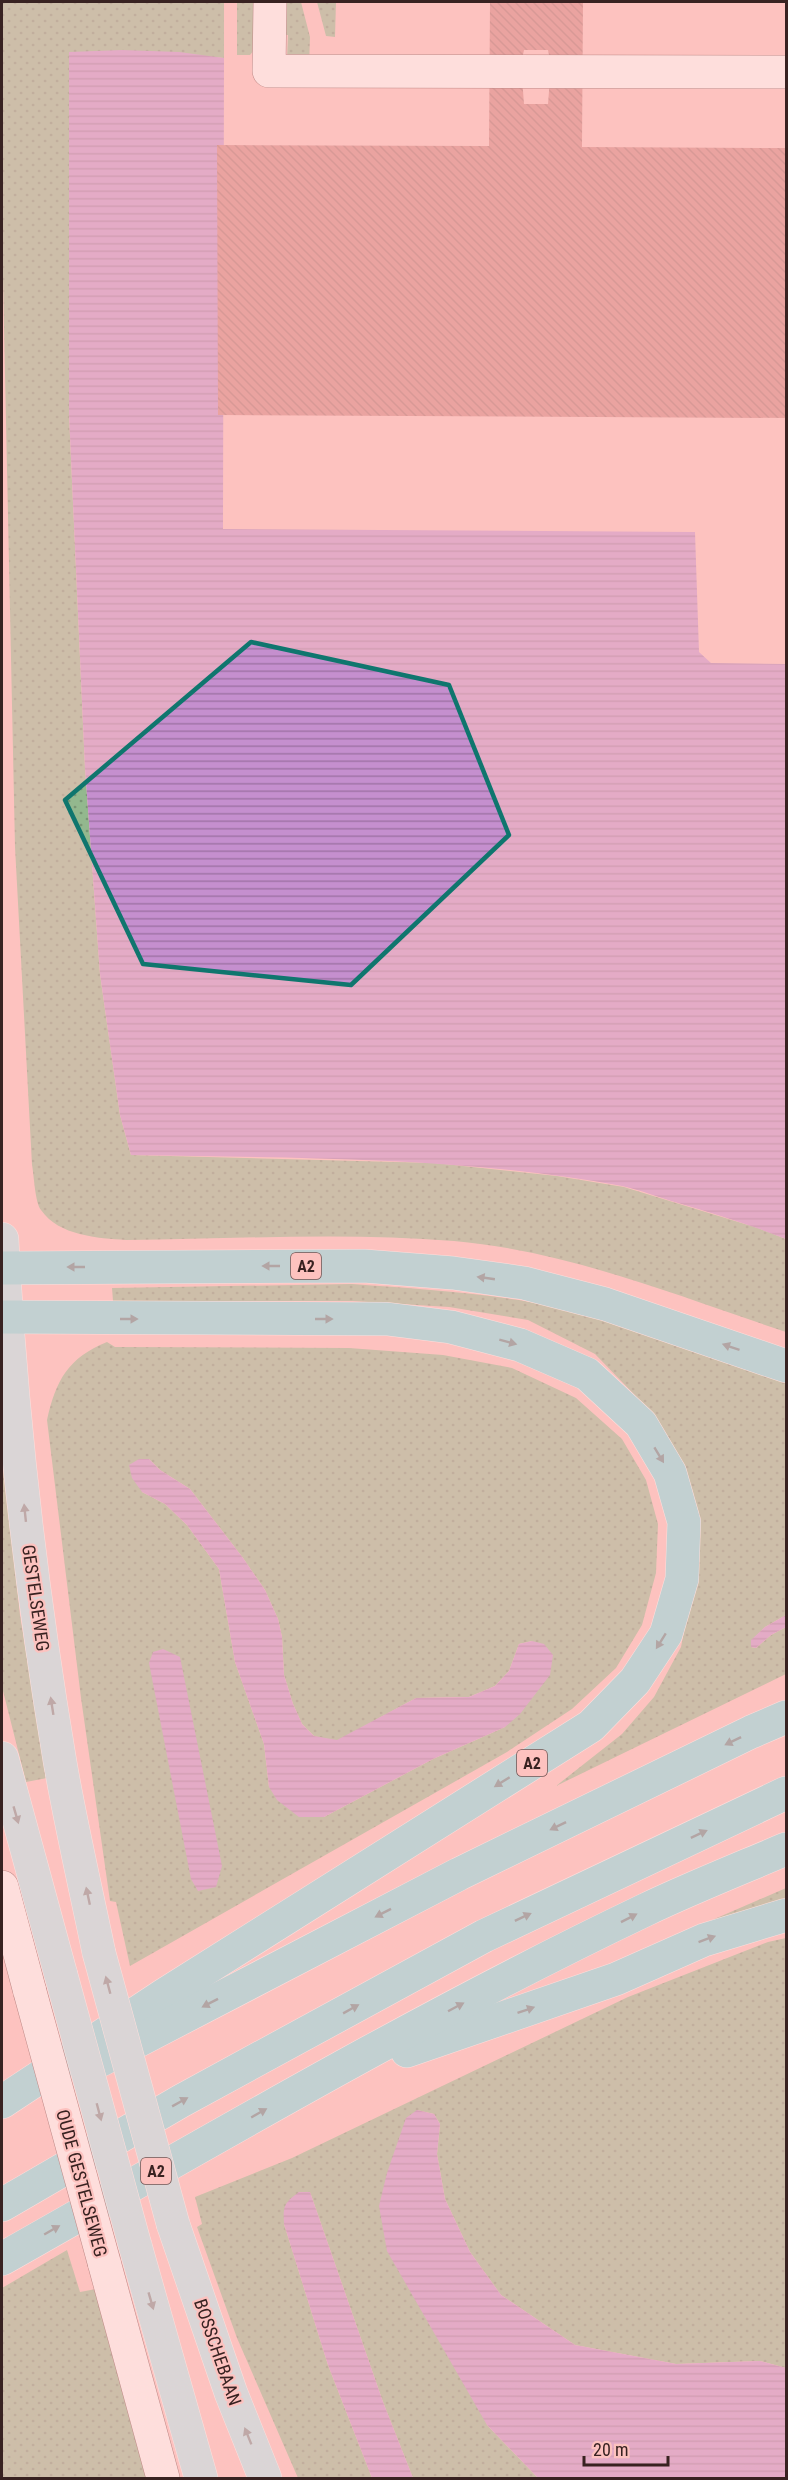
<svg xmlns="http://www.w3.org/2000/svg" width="788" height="2480" font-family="'Roboto Condensed',sans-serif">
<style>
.grass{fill:url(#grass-dots);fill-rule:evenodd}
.water{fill:url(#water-rules)}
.building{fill:url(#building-back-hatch);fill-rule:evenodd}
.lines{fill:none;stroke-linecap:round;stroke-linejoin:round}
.minor-casing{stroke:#744342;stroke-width:34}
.major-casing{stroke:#fff;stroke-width:34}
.highway-casing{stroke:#fff;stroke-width:34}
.minor{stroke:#fff;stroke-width:33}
.major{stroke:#afecf1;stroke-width:33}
.highway{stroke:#7ae0e7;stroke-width:33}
.minor-bridge-casing{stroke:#744342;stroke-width:34;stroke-linecap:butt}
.major-bridge-casing{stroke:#fff;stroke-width:34;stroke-linecap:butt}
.minor-bridge{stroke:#fff;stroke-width:33}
.major-bridge{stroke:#afecf1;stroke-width:33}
.oneway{fill:#598184}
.oneway2{fill:#748789}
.marked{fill:none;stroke:#0f766e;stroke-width:4.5;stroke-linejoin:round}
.labels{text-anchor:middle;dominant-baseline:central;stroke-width:4.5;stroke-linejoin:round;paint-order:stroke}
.shield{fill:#fdc2bf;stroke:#735250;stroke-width:1.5}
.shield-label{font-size:16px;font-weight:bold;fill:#382221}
.street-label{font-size:18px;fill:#382221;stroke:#fdc2bf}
</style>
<defs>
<pattern id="grass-dots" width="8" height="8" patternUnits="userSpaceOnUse" patternTransform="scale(1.5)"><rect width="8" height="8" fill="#93b88e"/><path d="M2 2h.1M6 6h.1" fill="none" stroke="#799574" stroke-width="1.8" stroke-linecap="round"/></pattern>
<pattern id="water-rules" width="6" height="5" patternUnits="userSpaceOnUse" patternTransform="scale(1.5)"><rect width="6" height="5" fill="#c58fce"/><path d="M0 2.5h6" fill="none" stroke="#a174a7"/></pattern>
<pattern id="building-back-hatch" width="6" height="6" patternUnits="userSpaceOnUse" patternTransform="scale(1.5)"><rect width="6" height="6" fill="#d27d7b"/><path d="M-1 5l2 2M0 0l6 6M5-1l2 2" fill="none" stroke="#ab6664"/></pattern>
</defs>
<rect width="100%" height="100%" fill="#fdc2bf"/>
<g class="grass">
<path d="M3 2H224V58C172 52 122 50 69 53V414L85 768 100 974 120 1115 131 1155 435 1163 557 1176 624 1187 758 1228 786 1239V1332C678 1296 568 1251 454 1241 345 1232 235 1239 126 1240 98 1238 59 1236 41 1210 35 1203 34 1175 32 1165L15 847 2 233Z"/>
<polygon points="237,2 255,2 255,49 250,55 237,55"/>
<polygon points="283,2 301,2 310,37 309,67 287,59 288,35 283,35"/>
<polygon points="317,2 336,2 335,37 326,36"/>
<path d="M352 1284C436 1290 523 1295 605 1319 666 1336 726 1360 786 1381V1615L765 1627 751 1641V1647L756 1648 771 1635 786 1627V1674L556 1786 622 1734 654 1697 681 1647 694 1581 652 1413 595 1354 528 1320 449 1307 352 1301H113L112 1288Z"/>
<path d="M107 1342 115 1347 349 1348 443 1355 512 1368 576 1398 622 1439 646 1480 658 1524 656 1573 642 1625 616 1668 572 1709 507 1752 130 1966 116 1902 110 1901 81 1698 47 1420C56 1380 68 1358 107 1342ZM149 1459 160 1470 190 1489 243 1558 265 1590 278 1619 282 1637 284 1675 293 1704 302 1724 314 1736 337 1741 416 1698 469 1697 495 1686 509 1671 519 1644 532 1641 505 1727 433 1759 324 1817 269 1787 264 1744 235 1662 219 1569 187 1525 165 1504 142 1492Z"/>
<polygon points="2,1440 20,1615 47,1778 26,1782 2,1687"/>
<polygon points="786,1888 786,1902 696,1927"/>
<polygon points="786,1938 786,2368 760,2361 676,2364 575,2345 501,2295 470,2252 445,2199 437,2154 440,2124 434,2114 417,2110 487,2425 538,2478 413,2478 383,2402 310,2192 284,2224 328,2365 372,2478 298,2478 237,2338 197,2227 202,2224 195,2197 292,2158 628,1997 768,1942"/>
<polygon points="67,2250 80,2292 96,2289 147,2478 2,2478 2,2288"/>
</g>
<g class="water">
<path d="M122 50 179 52 224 58 223 529 695 532 699 652 711 663 786 664V1239C751 1225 715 1214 678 1203 660 1198 641 1190 622 1186 460 1156 295 1158 131 1155L120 1115 100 974 85 768 69 414V52Z"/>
<polygon points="139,1459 149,1459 160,1470 190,1489 243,1558 265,1590 278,1619 282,1637 284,1675 293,1704 302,1724 314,1736 337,1740 416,1698 469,1697 495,1686 509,1671 519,1644 532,1641 544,1644 553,1655 550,1675 520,1714 505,1727 433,1759 324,1817 299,1817 277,1800 269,1787 264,1744 235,1662 219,1569 187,1525 165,1504 142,1492 132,1478 129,1465"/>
<polygon points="786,1615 786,1627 771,1635 756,1648 751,1647 751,1640 765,1627"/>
<polygon points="163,1649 180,1657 222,1866 216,1887 198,1891 191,1879 149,1663 153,1652"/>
<polygon points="417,2110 434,2114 440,2124 437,2154 445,2199 470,2252 501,2295 575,2345 676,2364 760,2361 786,2368 786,2478 538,2478 487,2425 387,2251 379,2206 387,2173 406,2118"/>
<path d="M299 2192H310L383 2402 413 2478H372L328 2365 284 2224C283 2206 284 2203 299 2192Z"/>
</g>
<path class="building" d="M490 2H583L582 147 786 148V418L218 415 217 145 489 146ZM524 50H548L551 65 548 104H524L521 64Z"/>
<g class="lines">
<defs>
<g id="minor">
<polyline points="270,2 269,71 786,72"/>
<polyline points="2,1887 30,1992"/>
<polyline points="104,2262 163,2478"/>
</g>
<g id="major">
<path d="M2 1239C11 1414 31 1589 60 1762 71 1826 86 1890 99 1953"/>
<polyline points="2,1758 61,1975"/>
<polyline points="173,2224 231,2393 265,2478"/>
<polyline points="135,2245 201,2478"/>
</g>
<g id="highway">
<polyline points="2,1268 364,1266 453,1273 524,1283 605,1304 786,1366"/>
<polyline points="2,1317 387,1319 451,1327 520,1345 587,1374 641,1424 670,1473 684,1522 682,1579 666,1634 635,1681 591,1726 164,1995 2,2102"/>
<polyline points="407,2051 616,1979 704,1940 786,1915"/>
<polyline points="101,2060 459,1874 751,1732 786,1717"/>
<polyline points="2,2205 181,2101 484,1936 786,1793"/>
<path d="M2 2259C214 2139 425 2015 645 1910 691 1888 739 1869 786 1849"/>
</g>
</defs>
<use href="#minor" class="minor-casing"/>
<use href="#major" class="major-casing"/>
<use href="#highway" class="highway-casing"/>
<use href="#minor" class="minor"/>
<use href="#major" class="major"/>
<use href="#highway" class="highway"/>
<defs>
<polyline id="minor-bridge" points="30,1992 104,2262"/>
<g id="major-bridge">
<polyline points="99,1953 173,2224"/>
<polyline points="61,1975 135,2245"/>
</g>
</defs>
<use href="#minor-bridge" class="minor-bridge-casing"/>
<use href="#major-bridge" class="major-bridge-casing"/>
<use href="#minor-bridge" class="minor-bridge"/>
<use href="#major-bridge" class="major-bridge"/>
</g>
<defs><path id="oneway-solid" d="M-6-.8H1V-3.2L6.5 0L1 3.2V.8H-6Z" transform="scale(1.5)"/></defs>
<g class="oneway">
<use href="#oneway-solid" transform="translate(271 1266) rotate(180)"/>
<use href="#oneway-solid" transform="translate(76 1267) rotate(180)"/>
<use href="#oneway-solid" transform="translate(486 1278) rotate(-172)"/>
<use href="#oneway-solid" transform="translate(129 1319)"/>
<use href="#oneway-solid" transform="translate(324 1319)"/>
<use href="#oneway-solid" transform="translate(508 1342) rotate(15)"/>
<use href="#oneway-solid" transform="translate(731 1347) rotate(-161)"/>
<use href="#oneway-solid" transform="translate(659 1455) rotate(59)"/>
<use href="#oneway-solid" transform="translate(661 1641) rotate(122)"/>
<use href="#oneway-solid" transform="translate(733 1741) rotate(154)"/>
<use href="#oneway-solid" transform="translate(502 1782) rotate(148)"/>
<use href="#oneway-solid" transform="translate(558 1826) rotate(154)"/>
<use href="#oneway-solid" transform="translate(699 1834) rotate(-25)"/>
<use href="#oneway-solid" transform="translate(383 1913) rotate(153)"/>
<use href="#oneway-solid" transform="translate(523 1917) rotate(-25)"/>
<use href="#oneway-solid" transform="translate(629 1918) rotate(-27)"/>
<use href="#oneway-solid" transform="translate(707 1939) rotate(-20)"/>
<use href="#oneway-solid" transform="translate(210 2003) rotate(153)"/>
<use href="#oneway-solid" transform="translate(456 2007) rotate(-28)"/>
<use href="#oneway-solid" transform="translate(351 2009) rotate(-29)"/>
<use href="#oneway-solid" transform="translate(526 2010) rotate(-19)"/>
<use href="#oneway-solid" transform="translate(180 2102) rotate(-29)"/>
<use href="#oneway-solid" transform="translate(259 2113) rotate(-30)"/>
<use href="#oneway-solid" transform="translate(52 2230) rotate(-30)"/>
</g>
<g class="oneway2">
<use href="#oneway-solid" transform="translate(25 1513) rotate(-96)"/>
<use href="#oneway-solid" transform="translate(52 1706) rotate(-99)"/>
<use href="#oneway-solid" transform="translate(16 1815) rotate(74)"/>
<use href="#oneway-solid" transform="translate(88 1896) rotate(-102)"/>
<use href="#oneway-solid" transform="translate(108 1985) rotate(-105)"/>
<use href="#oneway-solid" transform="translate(99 2112) rotate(75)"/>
<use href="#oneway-solid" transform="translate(151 2301) rotate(74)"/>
<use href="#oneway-solid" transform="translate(248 2436) rotate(-112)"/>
</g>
<path d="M0 0H788V2480H0ZM251 642 449 685 509 835 351 985 143 964 65 800Z" fill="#fdc2bf" fill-opacity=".55" fill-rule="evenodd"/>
<path class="marked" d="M251 642 449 685 509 835 351 985 143 964 65 800Z"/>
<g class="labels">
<g class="shield">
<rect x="291" y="1253" width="30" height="26" rx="4.5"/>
<rect x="517" y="1750" width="30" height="26" rx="4.5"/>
<rect x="141" y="2158" width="30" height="26" rx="4.5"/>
</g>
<g class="shield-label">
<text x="306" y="1266">A2</text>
<text x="532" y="1763">A2</text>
<text x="156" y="2171">A2</text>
</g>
<g class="street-label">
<text transform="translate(36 1598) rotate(82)">GESTELSEWEG</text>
<text transform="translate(82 2183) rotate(75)">OUDE GESTELSEWEG</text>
<text transform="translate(218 2352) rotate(71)">BOSSCHEBAAN</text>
</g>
</g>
<rect width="788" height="2480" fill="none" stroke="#382221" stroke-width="6"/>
<path d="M584 2456v9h84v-9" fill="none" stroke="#382221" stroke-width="3"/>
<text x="593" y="2456" font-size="18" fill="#382221" stroke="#fdc2bf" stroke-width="4.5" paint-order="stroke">20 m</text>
</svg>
